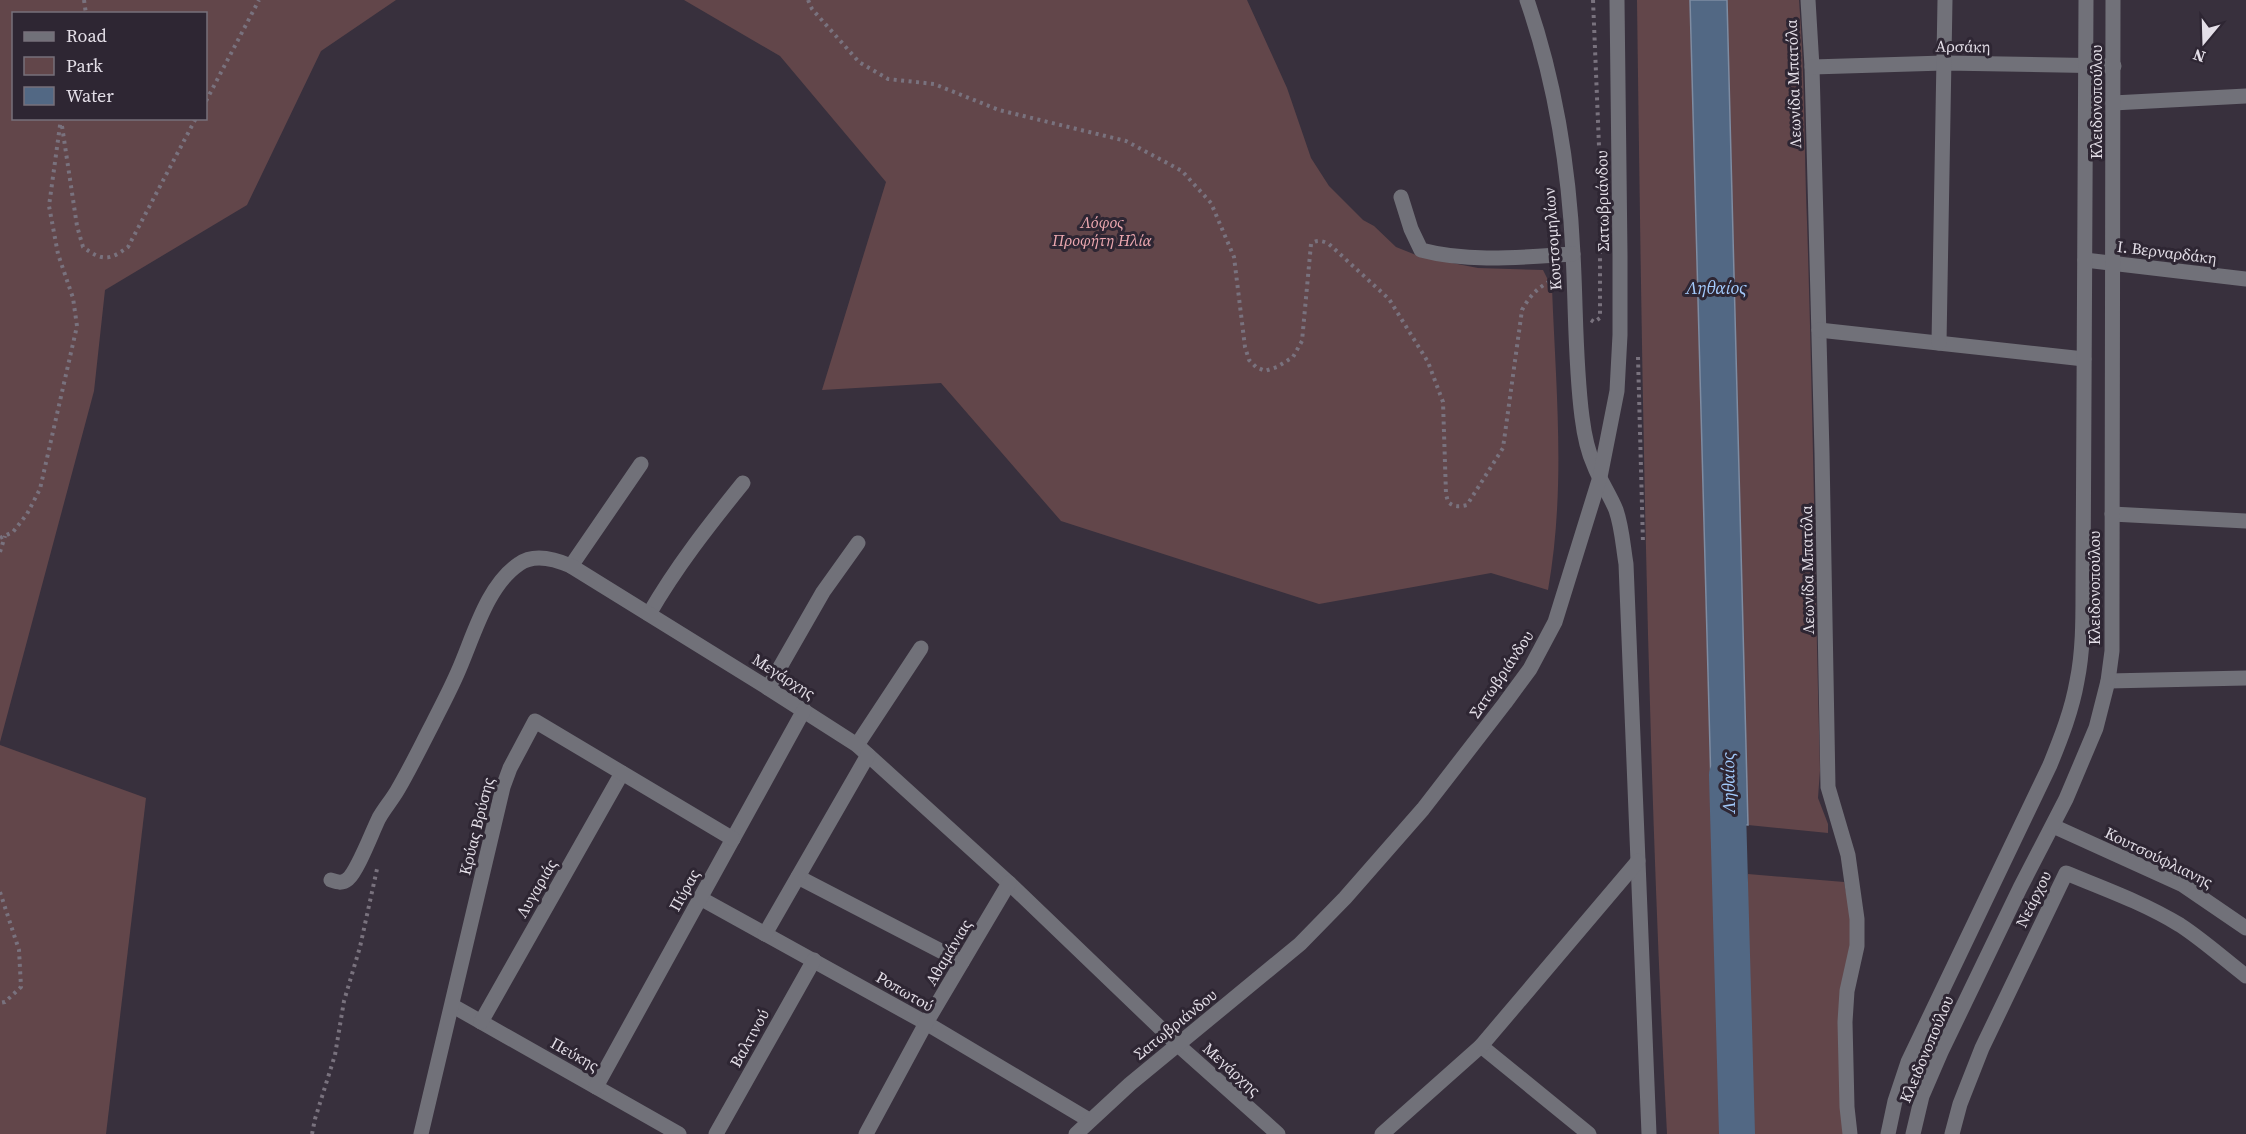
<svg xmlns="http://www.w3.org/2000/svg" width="2246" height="1134" font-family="'Source Serif 4',serif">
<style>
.green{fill:#62464a;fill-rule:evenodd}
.water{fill:#526884;stroke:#7e8ca2;stroke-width:1.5}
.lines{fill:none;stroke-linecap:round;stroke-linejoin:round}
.river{stroke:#526884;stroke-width:36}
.path{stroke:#79727e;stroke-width:4;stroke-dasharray:3 4.5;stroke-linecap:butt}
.minor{stroke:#717179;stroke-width:15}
.labels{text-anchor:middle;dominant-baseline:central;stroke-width:6;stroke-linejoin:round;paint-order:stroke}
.street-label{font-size:16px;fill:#e4dfe8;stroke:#2e2633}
.park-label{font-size:16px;font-style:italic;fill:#eea9b1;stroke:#2e2633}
.water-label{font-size:18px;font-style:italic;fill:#a3cafc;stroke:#2e2633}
</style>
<rect width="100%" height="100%" fill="#38303d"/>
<g class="green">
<path d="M0 0H396L321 51 247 205 105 290 94 391 0 742ZM14 14H206V118H14Z"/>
<path d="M684 0H1247L1287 88 1311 158 1329 186 1363 220 1374 226 1396 247 1421 257 1478 268 1543 270 1552 288C1556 391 1566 488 1548 590L1491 573 1319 604 1061 521 941 383 822 390 886 182 780 56Z"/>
<path d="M1637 0H1690L1720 1134H1667C1647 756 1642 378 1637 0Z"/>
<path d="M1727 0H1799C1805 74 1804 148 1807 222 1813 404 1815 587 1820 770L1818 798 1828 824V833L1748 825Z"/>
<polygon points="0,745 146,798 106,1134 0,1134"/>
<polygon points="1748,874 1844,882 1851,916 1844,1134 1753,1134 1748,1013"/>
</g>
<polygon class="water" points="1690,0 1727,0 1748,825 1712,823"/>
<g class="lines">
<polyline class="river" points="1727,775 1737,1134"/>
<g class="path">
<polyline points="84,0 86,14"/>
<path d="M808 0 812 9 859 62 888 79 934 84 999 110 1126 141 1182 171 1211 203 1234 257 1245 347 1249 360 1256 367 1265 371 1277 367 1293 357 1302 341 1311 244C1317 239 1323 241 1329 244L1389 299 1428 362 1443 402 1446 494 1448 502C1454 507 1459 507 1467 505L1503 448 1522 310C1531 293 1541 285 1558 277"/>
<polyline points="1593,0 1599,146"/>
<polyline points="206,101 259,0"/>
<path d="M62 126 77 226 83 247C102 261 109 261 128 247L196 118"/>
<polyline points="1591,320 1594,322 1600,318 1600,196"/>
<polyline points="1638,357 1643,544"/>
<polyline points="0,538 13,532 27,514 40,489 77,326 73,298 58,254 49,206 61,118"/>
<polyline points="0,552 5,536"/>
<polyline points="0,892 19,950 21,987 5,1002 0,1003"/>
<polyline points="312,1134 315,1119 335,1055 344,1001 360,947 377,869"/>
</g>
<g class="minor">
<path d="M1527 0C1555 81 1569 168 1573 254 1576 308 1575 363 1582 417 1584 433 1587 450 1594 465 1600 481 1610 495 1616 510 1622 527 1623 546 1626 564L1649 1134"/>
<polyline points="1808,0 1812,67 1822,453 1828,787 1848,855 1857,919 1857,946 1847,991 1845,1022 1847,1107 1850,1134"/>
<polyline points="1812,67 1944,63 2114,66"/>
<polyline points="2113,103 2246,96"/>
<path d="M1401 197 1411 229 1421 250C1470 263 1523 257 1573 254"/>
<polyline points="2085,260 2246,279"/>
<polyline points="1819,330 2084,359"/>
<polyline points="1939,343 1945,0"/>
<polyline points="2112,514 2246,521"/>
<polyline points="571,566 641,464"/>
<path d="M649 614C676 567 709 525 743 483"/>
<polyline points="2108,681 2246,678"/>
<polyline points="768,688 823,592 858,543"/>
<polyline points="857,745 921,648"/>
<polyline points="2053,826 2183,885 2246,928"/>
<polyline points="798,877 962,962"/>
<path d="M331 880C337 882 342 884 348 879 358 870 372 832 379 818 384 809 391 801 397 791 410 769 421 746 433 723 441 707 450 690 457 674 473 639 486 586 519 564 534 553 555 559 571 566L768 688 857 745 1009 883 1178 1045 1278 1134"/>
<polyline points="700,898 926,1023 1089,1120"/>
<polyline points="765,934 868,755"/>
<polyline points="453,1006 679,1134"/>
<polyline points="481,1022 622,773"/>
<polyline points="1481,1046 1589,1134"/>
<polyline points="596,1087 804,710"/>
<polyline points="421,1134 503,787 510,768 535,721 733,839"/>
<polyline points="716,1134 814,960"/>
<polyline points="866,1134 926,1023 1009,883"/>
<polyline points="1076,1134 1130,1084 1300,944 1345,898 1423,809 1505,703 1530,669 1555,622 1600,477 1617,391 1620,335 1620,256 1617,0"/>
<polyline points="1382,1134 1481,1046 1638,861"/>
<path d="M1888 1134 1895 1101 1908 1062 2050 765C2061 738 2072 710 2077 681 2083 652 2083 621 2083 592L2086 0"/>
<polyline points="1913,1134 1922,1096 1941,1052 2020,888 2066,799 2096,728 2108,681 2112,651 2112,613 2113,0"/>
<path d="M1952 1134 1960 1104 1982 1048 2066 873C2105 889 2144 903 2180 925 2203 940 2224 959 2246 976"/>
</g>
</g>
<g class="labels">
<g class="street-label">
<text transform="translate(1963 46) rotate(1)">Αρσάκη</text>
<text transform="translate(1793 84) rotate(-92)">Λεωνίδα Μπατόλα</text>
<text transform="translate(2096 102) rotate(-90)">Κλειδονοπούλου</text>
<text transform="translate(1602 201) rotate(-91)">Σατωβριάνδου</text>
<text transform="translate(1552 239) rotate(-94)">Κουτσομηλίων</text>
<text transform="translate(2167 252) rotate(7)">Ι. Βερναρδάκη</text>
<text transform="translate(1807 570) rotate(-91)">Λεωνίδα Μπατόλα</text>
<text transform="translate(2094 588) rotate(-90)">Κλειδονοπούλου</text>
<text transform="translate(1501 674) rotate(-56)">Σατωβριάνδου</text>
<text transform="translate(784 676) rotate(32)">Μεγάρχης</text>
<text transform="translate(476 826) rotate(-76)">Κρύας Βρύσης</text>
<text transform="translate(2159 857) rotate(26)">Κουτσούφλιανης</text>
<text transform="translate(536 888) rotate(-60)">Λυγαριάς</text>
<text transform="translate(684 890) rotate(-61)">Πύρας</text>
<text transform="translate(2033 899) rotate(-64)">Νεάρχου</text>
<text transform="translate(948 952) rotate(-59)">Αθαμάνιας</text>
<text transform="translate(905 991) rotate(30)">Ροπωτού</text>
<text transform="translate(1175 1024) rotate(-39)">Σατωβριάνδου</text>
<text transform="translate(749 1038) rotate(-61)">Βαλτινού</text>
<text transform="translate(1926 1049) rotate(-67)">Κλειδονοπούλου</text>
<text transform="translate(575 1054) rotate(29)">Πεύκης</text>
<text transform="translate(1232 1069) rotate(42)">Μεγάρχης</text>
</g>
<g class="park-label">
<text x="1102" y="222">Λόφος<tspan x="1102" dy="18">Προφήτη Ηλία</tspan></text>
</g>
<g class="water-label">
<text x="1716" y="287">Ληθαίος</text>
<text transform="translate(1728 783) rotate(-91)">Ληθαίος</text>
</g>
</g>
<rect x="12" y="12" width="195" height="108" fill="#2e2633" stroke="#77707b" stroke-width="1.5"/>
<rect x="24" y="32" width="30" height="9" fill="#717179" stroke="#77707b" stroke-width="1.5"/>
<text x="66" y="42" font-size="18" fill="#e4dfe8">Road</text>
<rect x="24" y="57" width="30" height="18" fill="#62464a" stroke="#77707b" stroke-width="1.5"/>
<text x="66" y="72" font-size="18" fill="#e4dfe8">Park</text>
<rect x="24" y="87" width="30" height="18" fill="#526884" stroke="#77707b" stroke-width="1.5"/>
<text x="66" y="102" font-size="18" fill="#e4dfe8">Water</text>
<g transform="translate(2204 42) rotate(199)" stroke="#2e2633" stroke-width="4.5" paint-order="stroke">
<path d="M0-4.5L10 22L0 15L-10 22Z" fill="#e4dfe8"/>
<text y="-9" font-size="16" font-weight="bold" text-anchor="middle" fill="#e4dfe8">N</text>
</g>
</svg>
